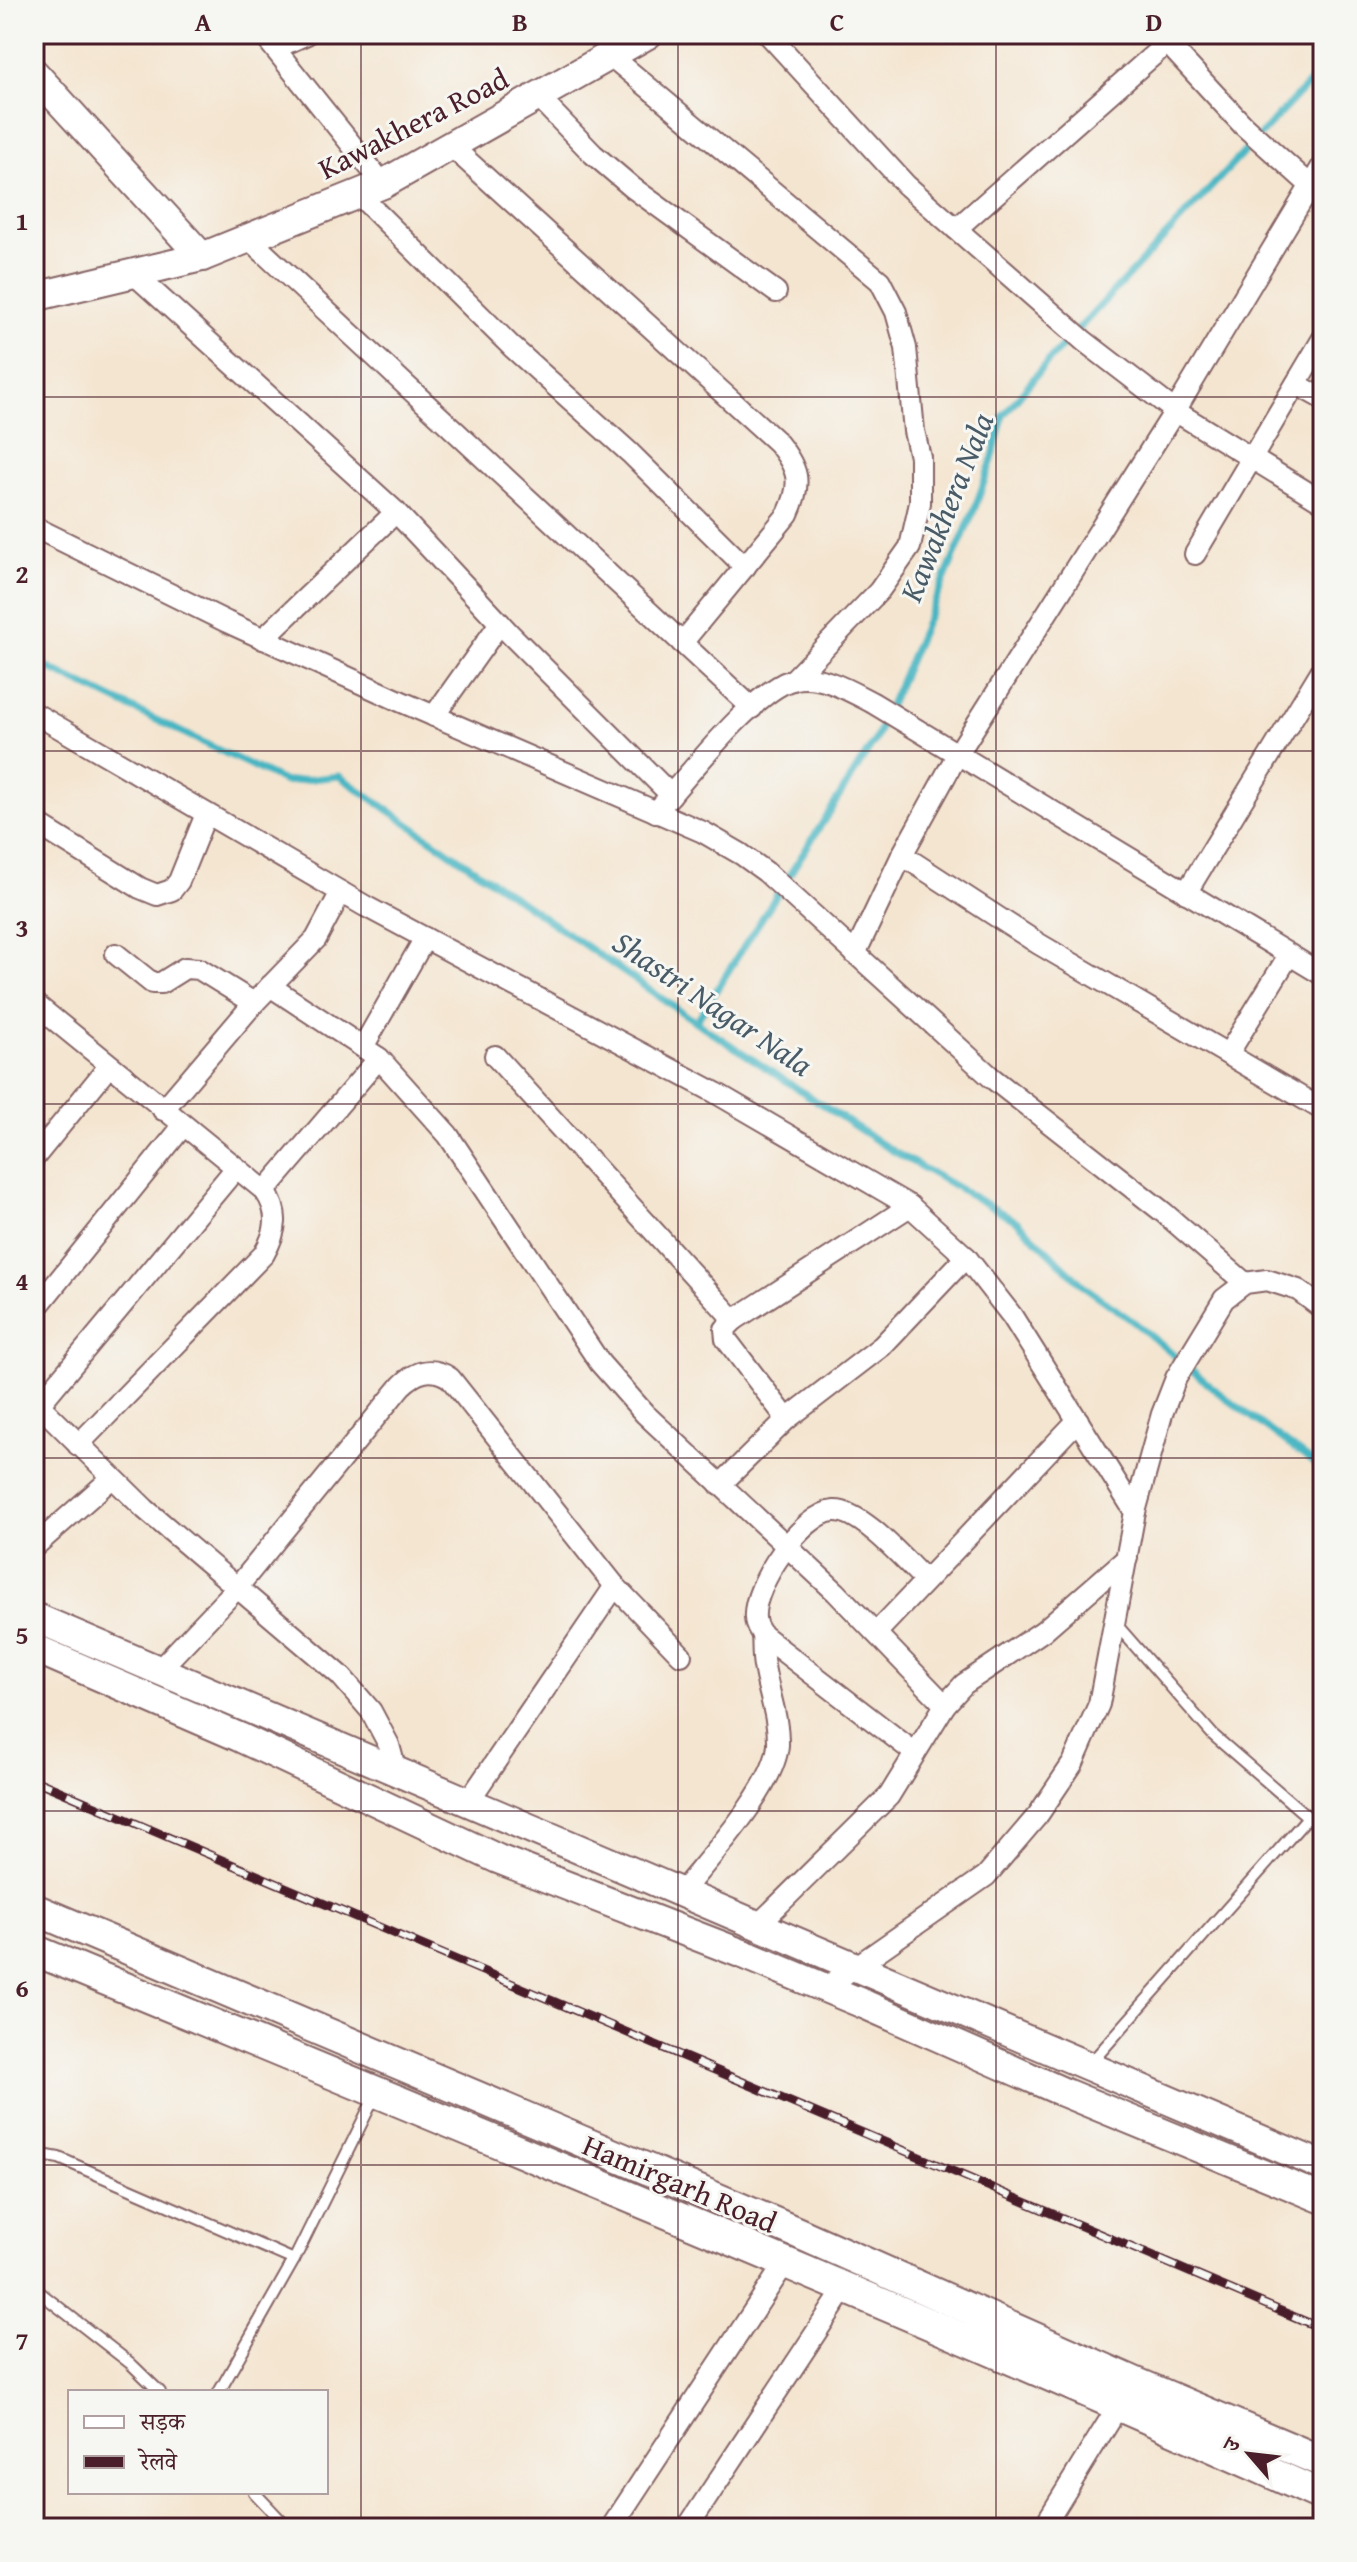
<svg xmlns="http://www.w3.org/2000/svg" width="1357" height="2562" font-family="'Gentium Book Plus','Noto Serif Devanagari',serif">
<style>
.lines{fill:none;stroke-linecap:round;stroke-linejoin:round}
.stream{stroke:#47b5c2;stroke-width:7}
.lane-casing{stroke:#866465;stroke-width:14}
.street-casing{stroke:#866465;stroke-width:24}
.secondary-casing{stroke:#866465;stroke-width:32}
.primary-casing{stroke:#866465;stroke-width:34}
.lane{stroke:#fff;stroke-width:10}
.street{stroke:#fff;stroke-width:20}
.secondary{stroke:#fff;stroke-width:28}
.primary{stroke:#fff;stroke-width:30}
.rail-casing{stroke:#4a1f2b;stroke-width:9}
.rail{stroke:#f6f6f2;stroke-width:6;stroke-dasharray:18;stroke-linecap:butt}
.grid{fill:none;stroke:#4a1f2b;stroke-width:2;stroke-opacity:0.55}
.labels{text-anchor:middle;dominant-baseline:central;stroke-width:6;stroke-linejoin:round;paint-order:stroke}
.street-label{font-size:30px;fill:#4a1f2b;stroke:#f6f6f2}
.water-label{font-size:32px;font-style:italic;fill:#495b67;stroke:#f6f6f2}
.neatline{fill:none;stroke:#4a1f2b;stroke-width:3}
.grid-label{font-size:26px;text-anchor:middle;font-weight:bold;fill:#4a1f2b}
</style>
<rect width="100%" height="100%" fill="#f6f6f2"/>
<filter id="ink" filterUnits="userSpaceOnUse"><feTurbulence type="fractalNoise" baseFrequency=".0125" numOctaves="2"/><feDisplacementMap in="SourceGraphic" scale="16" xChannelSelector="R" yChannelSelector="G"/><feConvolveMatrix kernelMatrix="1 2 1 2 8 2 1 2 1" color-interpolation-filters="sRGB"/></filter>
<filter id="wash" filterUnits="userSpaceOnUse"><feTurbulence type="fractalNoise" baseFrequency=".006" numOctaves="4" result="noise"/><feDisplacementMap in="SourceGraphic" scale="32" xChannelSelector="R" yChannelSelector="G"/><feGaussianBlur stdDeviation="1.8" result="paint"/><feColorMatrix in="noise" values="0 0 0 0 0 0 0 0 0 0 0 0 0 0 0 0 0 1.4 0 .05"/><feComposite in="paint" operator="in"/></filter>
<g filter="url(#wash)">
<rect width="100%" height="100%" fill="#f4e5d0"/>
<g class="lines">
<g class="stream">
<polyline points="34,661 285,782 339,776 696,1022 891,1150 1018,1222 1085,1287 1134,1322 1218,1392 1323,1470"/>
<polyline points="696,1022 875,740 973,513 992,460 1003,416 1042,368 1323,68"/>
</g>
</g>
</g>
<g filter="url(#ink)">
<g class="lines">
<defs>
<g id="lane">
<polyline points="1115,1623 1213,1735 1323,1830"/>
<polyline points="1089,2065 1308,1817"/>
<polyline points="34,2158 42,2155 59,2158 294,2260"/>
<polyline points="34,2288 130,2363 160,2392"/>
<polyline points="219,2392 294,2260 376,2094"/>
<polyline points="254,2492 288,2528"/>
</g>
<g id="street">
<polyline points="263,34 383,184"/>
<polyline points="768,34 906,185 1084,341 1175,411 1323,502"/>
<polyline points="1159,34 1243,125 1311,186"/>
<polyline points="276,48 307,34"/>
<polyline points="612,57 880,281 896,312 906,348 914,431 920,457 920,503 910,547 879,591 793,680"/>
<polyline points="538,97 593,154 633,188 776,292"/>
<path d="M451 146 777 442C798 468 803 482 788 514L682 643"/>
<polyline points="358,194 512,347 630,453 745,567"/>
<polyline points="956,229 1167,43"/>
<polyline points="248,238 752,708"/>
<polyline points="133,273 396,512 510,634 671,795"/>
<polyline points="1296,384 1323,399"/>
<polyline points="34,527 227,622 402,702 703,832 741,854 766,872 992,1078 1163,1212 1245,1283"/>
<polyline points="1195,554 1323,338"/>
<polyline points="263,639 396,512"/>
<polyline points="34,713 365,906 716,1093 910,1206 966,1257 1012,1316 1135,1512"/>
<polyline points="434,716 500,623"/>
<path d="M656 812C686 779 752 692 792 680 819 672 850 691 873 703L1323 975"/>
<polyline points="34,822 140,888 157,895 172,890 179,881 206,814"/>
<polyline points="902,855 1039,944 1323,1110"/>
<polyline points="1186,893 1323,668"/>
<polyline points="116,954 152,983 161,983 185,968 199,969 254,1003"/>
<polyline points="855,954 902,855 957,755 1175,411 1323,165"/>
<polyline points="270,986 379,1058 448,1135 600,1363 645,1414 836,1592 945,1705"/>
<polyline points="34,1003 265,1191 379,1058"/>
<polyline points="363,1047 425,938"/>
<polyline points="1228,1054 1289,955"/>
<polyline points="495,1056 734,1320 910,1206"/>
<polyline points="163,1110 254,1003 316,939 341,892"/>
<polyline points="34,1158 109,1066"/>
<polyline points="34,1311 183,1126"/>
<polyline points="734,1320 725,1329 726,1339 787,1419"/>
<polyline points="34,1400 145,1509 340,1675 371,1711 389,1745 396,1771"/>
<polyline points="39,1405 236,1168"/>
<path d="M78 1445 264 1254C277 1231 280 1213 265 1191"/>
<polyline points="720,1485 787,1419 882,1346 966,1257"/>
<polyline points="34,1547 112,1478"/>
<polyline points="876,1633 1078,1420"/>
<path d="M159 1670 236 1589 401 1386C416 1371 432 1366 450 1378L615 1586 681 1655"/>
<path d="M915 1753 762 1635C759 1629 755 1625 755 1618 752 1587 802 1513 834 1511 861 1509 906 1562 925 1580"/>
<polyline points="468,1802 615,1586"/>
<path d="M681 1893C709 1858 775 1787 778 1745 779 1718 768 1692 764 1666 762 1656 763 1645 762 1635"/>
<polyline points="758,1925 889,1796 945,1705 964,1684 1043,1631 1127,1558"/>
<polyline points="825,1988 986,1876 1038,1815 1073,1763 1099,1704 1135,1512 1162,1414 1176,1378 1224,1299 1245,1283 1267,1280 1298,1290 1323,1309"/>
<polyline points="611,2528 785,2263"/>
<polyline points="687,2528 846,2287"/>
<polyline points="1043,2528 1125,2395"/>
</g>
<g id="secondary">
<polyline points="34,73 202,257"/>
<polyline points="34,297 202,257 383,184 648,34"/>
<polyline points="34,1617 1323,2166"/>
<polyline points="34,1648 239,1737 498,1859 748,1956 866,2005 1063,2092 1323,2199"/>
</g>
<g id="primary">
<polyline points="34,1909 796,2232 1134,2382 1323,2462"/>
<path d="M34 1950C465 2129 897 2305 1323 2496"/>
</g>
</defs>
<use href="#lane" class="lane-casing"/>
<use href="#street" class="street-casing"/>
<use href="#secondary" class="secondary-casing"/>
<use href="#primary" class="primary-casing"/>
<use href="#lane" class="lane"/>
<use href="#street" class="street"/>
<use href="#secondary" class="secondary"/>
<use href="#primary" class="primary"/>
<defs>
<polyline id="rail" points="34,1780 1323,2329"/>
</defs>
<use href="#rail" class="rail-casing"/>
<use href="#rail" class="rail"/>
</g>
</g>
<path class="grid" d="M361 34V2528M678 34V2528M996 34V2528M34 397H1323M34 751H1323M34 1104H1323M34 1458H1323M34 1811H1323M34 2165H1323"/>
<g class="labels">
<g class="street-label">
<text transform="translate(413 123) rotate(-27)">Kawakhera Road</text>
<text transform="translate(680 2183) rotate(23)">Hamirgarh Road</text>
</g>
<g class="water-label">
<text transform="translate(946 507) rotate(-68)">Kawakhera Nala</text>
<text transform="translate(713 1003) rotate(34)">Shastri Nagar Nala</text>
</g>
</g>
<rect width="1357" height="2562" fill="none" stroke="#f6f6f2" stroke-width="88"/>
<rect x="68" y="2390" width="260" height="104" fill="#f6f6f2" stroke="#b1a0a2" stroke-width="2"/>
<rect x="84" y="2416" width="40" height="12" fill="#ffffff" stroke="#b1a0a2" stroke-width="2"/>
<text x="140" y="2430" font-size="24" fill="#4a1f2b">सड़क</text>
<rect x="84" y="2456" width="40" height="12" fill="#4a1f2b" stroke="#b1a0a2" stroke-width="2"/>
<text x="140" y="2470" font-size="24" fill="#4a1f2b">रेलवे</text>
<g transform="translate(1249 2454) rotate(298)" stroke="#f6f6f2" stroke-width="6" paint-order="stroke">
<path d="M0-6L14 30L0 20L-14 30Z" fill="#4a1f2b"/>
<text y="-12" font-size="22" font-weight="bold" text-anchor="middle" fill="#4a1f2b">उ</text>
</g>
<rect x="44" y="44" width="1269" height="2474" class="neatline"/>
<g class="grid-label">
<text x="203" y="31">A</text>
<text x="520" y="31">B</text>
<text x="837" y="31">C</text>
<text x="1154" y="31">D</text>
<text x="22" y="230">1</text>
<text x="22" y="583">2</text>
<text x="22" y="937">3</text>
<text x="22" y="1290">4</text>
<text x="22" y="1644">5</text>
<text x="22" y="1997">6</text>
<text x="22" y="2350">7</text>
</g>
</svg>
